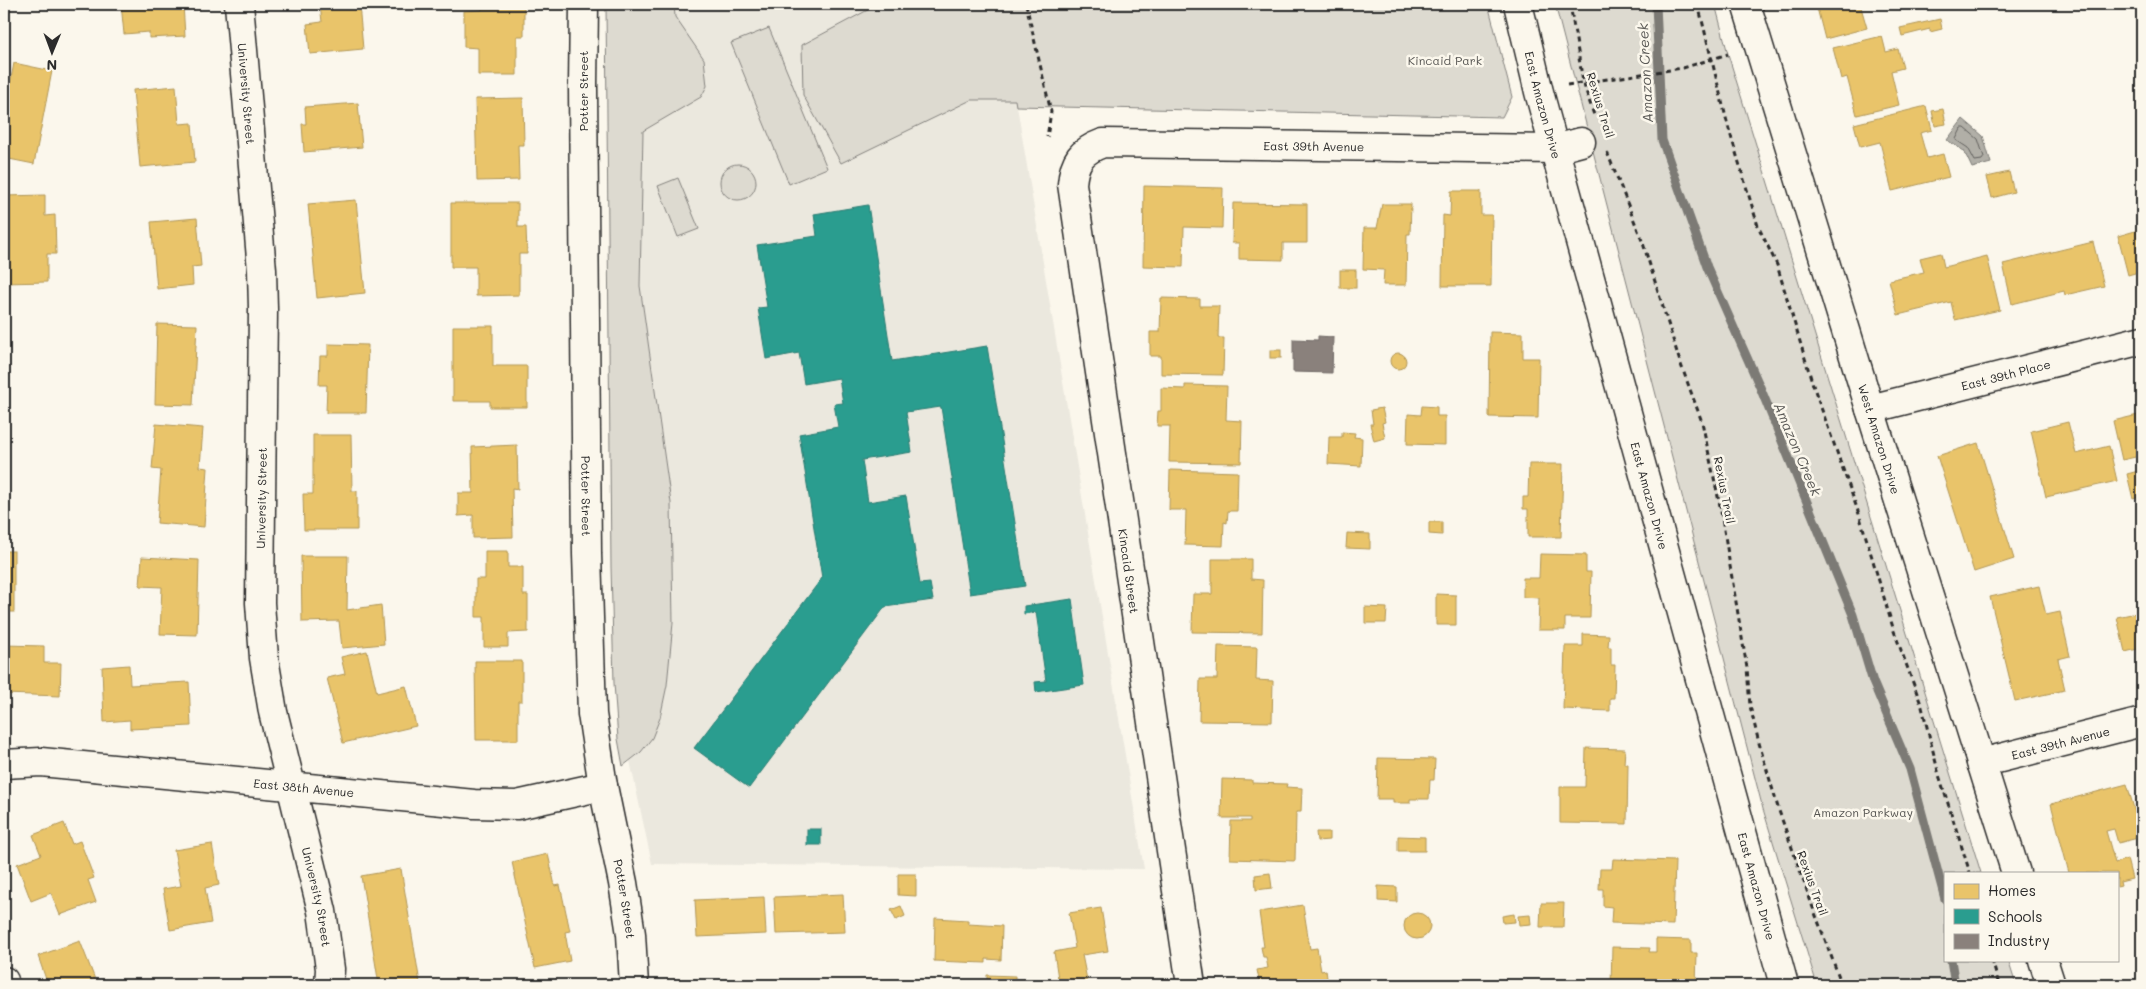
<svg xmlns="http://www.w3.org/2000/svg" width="2146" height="989" font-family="Mali,sans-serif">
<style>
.built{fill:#ebe8de}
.green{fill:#dddad0;stroke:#84827e}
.water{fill:#b1afa7;stroke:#7b7a75}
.homes{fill:#e9c46a;stroke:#b09657}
.schools{fill:#2a9d8f;stroke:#2a7b71}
.industry{fill:#8a817c;stroke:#6e6764}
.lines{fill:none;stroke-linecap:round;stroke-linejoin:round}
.shore{stroke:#61605d;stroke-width:1}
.stream{stroke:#7b7a75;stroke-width:9}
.street-casing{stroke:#2b2b2b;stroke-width:31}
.secondary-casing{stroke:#2b2b2b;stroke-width:31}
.path{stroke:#2b2b2b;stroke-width:3;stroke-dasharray:5 4;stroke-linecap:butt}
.street{stroke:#fbf7ec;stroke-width:28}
.secondary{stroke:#fbf7ec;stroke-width:28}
.labels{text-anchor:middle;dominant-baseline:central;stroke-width:5;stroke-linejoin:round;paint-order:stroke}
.park-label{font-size:12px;fill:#585754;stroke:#fbf7ec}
.street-label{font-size:12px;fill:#2b2b2b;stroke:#fbf7ec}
.water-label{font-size:14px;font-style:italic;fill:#5a5956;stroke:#fbf7ec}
</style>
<rect width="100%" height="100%" fill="#fbf7ec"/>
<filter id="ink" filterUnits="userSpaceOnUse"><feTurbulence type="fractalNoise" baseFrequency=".02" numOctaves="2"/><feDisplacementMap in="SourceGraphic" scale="10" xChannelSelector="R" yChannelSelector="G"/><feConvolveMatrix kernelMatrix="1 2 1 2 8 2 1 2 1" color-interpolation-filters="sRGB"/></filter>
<g filter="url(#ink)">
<polygon class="built" points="640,4 1000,4 1144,869 652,864 630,761 641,752 651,738 660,718 667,685 673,623 671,503 640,286 643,130"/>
<g class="green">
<polygon points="606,4 674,4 675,17 704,59 707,86 701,97 643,131 640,286 671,503 673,623 667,685 660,718 652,738 641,752 623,766 618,739 614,683 611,567"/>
<polygon points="879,4 1488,4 1512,97 1502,117 1016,106 1015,100 971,100 841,163 803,95 802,45"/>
<polygon points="1555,4 1715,4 1728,54 1981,873 1945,873 1945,960 2008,960 2016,985 1817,985 1763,809"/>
<polygon points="769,28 827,168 789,184 731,43"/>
<circle cx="738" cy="182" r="18"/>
<polygon points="678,178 699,229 678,237 658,186"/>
</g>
<polygon class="water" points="1963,119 1983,136 1991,163 1972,168 1964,151 1947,140"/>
<g class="homes">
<polygon points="121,4 183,4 185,36 149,38 149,32 124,34"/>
<polygon points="320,4 359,4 363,49 310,54 307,24 322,22"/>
<polygon points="482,4 524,4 524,36 517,36 517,75 478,75 478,48 464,47 464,11 482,10"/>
<polygon points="1816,4 1860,4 1867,28 1825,39"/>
<polygon points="1940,19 1942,29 1930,32 1930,29 1902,36 1900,28"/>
<polygon points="1882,36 1886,52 1898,49 1903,68 1891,71 1899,105 1857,115 1847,77 1841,79 1833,48"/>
<polygon points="14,63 52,71 34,164 4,158 4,115"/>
<polygon points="176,86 179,124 192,123 195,162 140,167 133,90"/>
<polygon points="523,98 524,145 518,145 519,180 477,181 475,99"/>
<polygon points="358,103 362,147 304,152 302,124 306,124 305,107"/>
<polygon points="1926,106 1932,130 1920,133 1927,158 1943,154 1949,177 1892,191 1880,142 1860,147 1854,124"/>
<polygon points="1943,109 1946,124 1935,126 1932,111"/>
<polygon points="2009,172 2014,192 1992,198 1987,177"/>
<polygon points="1144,186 1223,188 1222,228 1184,227 1183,267 1143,266"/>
<polygon points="1451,191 1481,191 1481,215 1492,215 1491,286 1442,286 1443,215 1450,216"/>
<polygon points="45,195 45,216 55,215 56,254 47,254 47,282 4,283 4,196"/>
<polygon points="356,200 365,293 317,298 308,204"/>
<polygon points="451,203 518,203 518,227 526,227 527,254 519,254 519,295 476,296 476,267 451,267"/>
<polygon points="1233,203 1307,204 1307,243 1283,243 1283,260 1239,259 1239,243 1232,243"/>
<polygon points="1382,204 1411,204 1410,234 1407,234 1406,285 1383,285 1384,270 1363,269 1364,228 1377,228"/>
<polygon points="197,218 201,266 192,267 193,285 157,289 151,222"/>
<polygon points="2142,229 2142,271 2128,275 2118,236"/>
<polygon points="2093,242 2104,286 2065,295 2064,291 2012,304 2003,264"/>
<polygon points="1941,253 1944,267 1987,256 2000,310 1955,320 1951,302 1898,315 1889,280 1924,272 1920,258"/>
<rect x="1340" y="270" width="16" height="18"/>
<polygon points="1161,298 1200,299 1200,306 1219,306 1218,338 1224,338 1223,375 1161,374 1161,356 1150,356 1150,332 1160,332"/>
<polygon points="157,324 197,325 193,405 155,404"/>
<polygon points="453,326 493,326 493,366 527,366 527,407 490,407 490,401 453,401"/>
<polygon points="1490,332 1523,333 1523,358 1539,358 1538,418 1489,417"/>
<polygon points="328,344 368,345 366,413 326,413 327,385 319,385 320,356 328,356"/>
<rect x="1270" y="350" width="11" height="8"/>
<circle cx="1398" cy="361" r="8"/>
<polygon points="1185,385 1227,386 1226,420 1242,421 1241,463 1169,462 1170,426 1157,426 1158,411 1161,411 1161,388 1185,389"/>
<polygon points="1422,406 1437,407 1437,416 1445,416 1445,445 1407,444 1408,414 1421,415"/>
<polygon points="1382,408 1385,422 1382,423 1385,438 1374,441 1370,424 1373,424 1371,410"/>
<polygon points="2142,414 2142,464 2140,456 2122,460 2113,421"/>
<polygon points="2068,422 2076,454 2109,446 2117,481 2046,497 2031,431"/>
<polygon points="156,424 203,428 200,467 208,468 204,527 157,523 161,470 152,469"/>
<polygon points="1342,432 1355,433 1354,437 1362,438 1361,466 1328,464 1329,437 1342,437"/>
<polygon points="313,435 351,435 352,491 357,491 357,530 304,530 303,494 313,494"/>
<polygon points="1978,443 2014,559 1974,572 1937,456"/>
<polygon points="517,445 518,489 512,488 513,537 473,538 473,515 458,516 458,493 473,493 472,447"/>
<polygon points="1529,464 1563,464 1561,537 1528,537 1528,509 1523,509 1523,497 1528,497"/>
<polygon points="1170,470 1238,472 1237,511 1228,511 1227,523 1224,522 1223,546 1185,545 1186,510 1169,510"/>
<polygon points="2142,470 2142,496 2133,499 2127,474"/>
<polygon points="1429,522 1442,522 1442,535 1429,534"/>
<polygon points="1347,533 1370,534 1370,549 1346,548"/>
<rect x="4" y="551" width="10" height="61"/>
<polygon points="485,551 508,551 508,567 523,567 523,595 528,595 528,632 508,633 508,647 484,647 484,617 476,617 476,579 485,579"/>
<polygon points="1540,554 1586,555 1586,572 1591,572 1590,618 1565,618 1565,630 1538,630 1539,598 1523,597 1523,578 1539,578"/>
<polygon points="301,556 348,556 347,610 381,605 384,644 342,648 339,621 302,622"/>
<polygon points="142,557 199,560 197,635 160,634 162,587 140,586"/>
<polygon points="1212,559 1251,559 1251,579 1263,580 1262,633 1192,632 1193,594 1212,594"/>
<polygon points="2039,586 2046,615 2060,612 2070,656 2058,659 2065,690 2015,701 1990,597"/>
<polygon points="1436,594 1456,595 1456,625 1436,625"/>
<polygon points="2142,599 2142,648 2125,652 2117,617 2141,612 2138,600"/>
<polygon points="1365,607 1387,608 1386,623 1365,623"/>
<polygon points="1583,634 1609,635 1608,647 1611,647 1611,665 1615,665 1614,698 1610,698 1610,711 1563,709 1565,646 1583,646"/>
<polygon points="4,645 44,646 44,663 61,663 60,696 4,694"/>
<polygon points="1218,646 1257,647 1256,680 1273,681 1272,722 1199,721 1200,679 1217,679"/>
<polygon points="367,651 377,693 406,686 416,726 343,743 327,678 345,674 341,657"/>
<polygon points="475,661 522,661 522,701 518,701 518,740 476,740"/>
<polygon points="129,665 130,685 189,682 191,726 130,729 130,720 104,722 102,667"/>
<polygon points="1586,748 1625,749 1624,764 1628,764 1627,824 1560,823 1560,787 1585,787"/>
<polygon points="1378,758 1435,759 1434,780 1430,780 1429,799 1410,799 1410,803 1393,803 1393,799 1377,799"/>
<polygon points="1222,779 1252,780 1252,783 1287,784 1286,787 1302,788 1301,812 1296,812 1295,861 1230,859 1231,821 1250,821 1250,818 1221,818"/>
<polygon points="2127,784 2142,837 2118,843 2114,829 2106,831 2115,863 2127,859 2132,879 2120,882 2121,886 2117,887 2117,873 2069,873 2051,804"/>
<polygon points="64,823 72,844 80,841 94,878 88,880 96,902 60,915 51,893 31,901 17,864 41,855 33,835"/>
<polygon points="1316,832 1329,832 1329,840 1317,841"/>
<polygon points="1398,836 1425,837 1425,851 1398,851"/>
<polygon points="212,844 219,885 205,888 211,923 170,930 163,889 181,886 174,850"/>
<polygon points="548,854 555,886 560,885 570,931 565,932 570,961 535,968 512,862"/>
<polygon points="1613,859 1675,861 1673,925 1611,923 1612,907 1603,906 1603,889 1599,889 1600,869 1612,869"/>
<polygon points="401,869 420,983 403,985 379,985 361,876"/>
<polygon points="1270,873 1272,888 1256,890 1255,875"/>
<polygon points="898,874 916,874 916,896 898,895"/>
<polygon points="1378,886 1397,887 1397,902 1378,901"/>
<polygon points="843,894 845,932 776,934 774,897"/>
<polygon points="764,897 766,934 697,937 695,900"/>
<polygon points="1541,903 1564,903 1563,927 1540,927"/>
<polygon points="1303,905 1310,949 1317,948 1321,971 1326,970 1328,985 1260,985 1257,970 1268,968 1266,957 1263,957 1261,947 1264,947 1259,912"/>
<polygon points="901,906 905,916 896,920 891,910"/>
<polygon points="1101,908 1108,951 1082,955 1087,980 1059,985 1054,952 1075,948 1069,913"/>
<circle cx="1417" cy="926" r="13"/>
<polygon points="1514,914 1515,922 1503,923 1502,916"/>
<polygon points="1530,915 1531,924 1519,925 1518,916"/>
<polygon points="935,918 968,920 968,924 1002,926 1001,960 986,959 986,963 934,961"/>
<polygon points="1656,939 1691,940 1691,953 1697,953 1696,985 1611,985 1612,947 1650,948 1649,952 1656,952"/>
<polygon points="80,941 96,982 129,981 129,985 48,985 38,956"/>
<polygon points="987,975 1015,976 1015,985 987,985"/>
<polygon points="2120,982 2142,983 2142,985 2120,985"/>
</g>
<g class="schools">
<polygon points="868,205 892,361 987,346 1025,586 970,594 941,407 906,412 912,452 862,460 868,502 906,496 920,584 930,583 933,600 885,607 749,788 694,748 822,578 799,434 838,427 834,404 843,403 839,378 804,384 799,353 766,359 758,308 767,307 757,245 817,236 814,214"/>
<polygon points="1072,599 1084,685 1036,692 1035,682 1046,681 1036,612 1024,614 1024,606"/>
<rect x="807" y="829" width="14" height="16"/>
</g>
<polygon class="industry" points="1318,336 1333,337 1332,373 1293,372 1293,339 1318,340"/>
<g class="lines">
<polygon class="shore" points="1962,128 1965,128 1978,139 1984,157 1982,160 1975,161 1968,148 1956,140"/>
<g class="stream">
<polyline points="1656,4 1662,140 1707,267 1760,387 1853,615 1873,682 1910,769 1945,899"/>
<polyline points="1951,960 1955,985"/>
</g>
<defs>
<g id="street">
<path id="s1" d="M239 4 262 270 263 309 260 603 264 658 273 712 322 911 330 969 329 985"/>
<path id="s2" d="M584 4 583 87 587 554 592 714 603 786 623 883 631 934 634 985"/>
<path id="s3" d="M1870 409 2142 340"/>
<path id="s4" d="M1981 763 2142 722"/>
<path id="s5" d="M4 764 41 762 474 804 517 805 603 786"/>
<polyline points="4,981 4,985"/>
<path id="s6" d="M1191 985 1072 184C1074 161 1081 151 1103 143L1555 149 1581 142"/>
</g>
<g id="secondary">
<path id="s7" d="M1518 4 1539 92 1784 985"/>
<path id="s8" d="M1746 4 1870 409 2016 873"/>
<polyline points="2043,960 2051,985"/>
</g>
</defs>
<use href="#street" class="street-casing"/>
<use href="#secondary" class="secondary-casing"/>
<g class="path">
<polyline points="1026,4 1051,112 1047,137"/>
<polyline points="1570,4 1583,82 1594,115"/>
<polyline points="1698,4 1728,126 1758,226 1777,265 1813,385 1859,514 1894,631 1922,707 1939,775 1970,873"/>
<polyline points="1567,85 1683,68 1728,54"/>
<polyline points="1607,152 1643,243 1680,362 1702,422 1720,506 1747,668 1750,706 1759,743 1779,811 1812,905 1842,985"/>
<polyline points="1992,960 1999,985"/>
</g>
<use href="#street" class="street"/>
<use href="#secondary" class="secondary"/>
</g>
</g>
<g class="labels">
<g class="park-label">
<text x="1445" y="60">Kincaid Park</text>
<text x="1863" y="812">Amazon Parkway</text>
</g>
<g class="street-label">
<text transform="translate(583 91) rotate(-90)">Potter Street</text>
<text stroke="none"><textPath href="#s1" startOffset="90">University Street</textPath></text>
<text stroke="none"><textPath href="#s7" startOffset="104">East Amazon Drive</textPath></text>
<text transform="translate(1601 105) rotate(73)">Rexius Trail</text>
<text stroke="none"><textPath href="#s6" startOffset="1076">East 39th Avenue</textPath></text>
<text stroke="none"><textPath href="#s3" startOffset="140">East 39th Place</textPath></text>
<text stroke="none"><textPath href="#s8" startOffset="455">West Amazon Drive</textPath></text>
<text transform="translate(1725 490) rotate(79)">Rexius Trail</text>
<text stroke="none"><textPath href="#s7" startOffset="509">East Amazon Drive</textPath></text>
<text stroke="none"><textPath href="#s2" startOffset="492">Potter Street</textPath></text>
<text transform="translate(261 498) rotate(-89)">University Street</text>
<text transform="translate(1129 571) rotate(82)">Kincaid Street</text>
<text stroke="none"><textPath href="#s4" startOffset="82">East 39th Avenue</textPath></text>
<text stroke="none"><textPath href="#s5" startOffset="301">East 38th Avenue</textPath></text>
<text transform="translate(1813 883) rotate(70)">Rexius Trail</text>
<text stroke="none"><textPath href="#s7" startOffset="914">East Amazon Drive</textPath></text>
<text stroke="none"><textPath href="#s1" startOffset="900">University Street</textPath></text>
<text stroke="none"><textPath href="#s2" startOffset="898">Potter Street</textPath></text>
</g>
<g class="water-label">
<text transform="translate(1645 73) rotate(-93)">Amazon Creek</text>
<text transform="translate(1798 449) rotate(67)">Amazon Creek</text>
</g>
</g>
<rect width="2146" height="989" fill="none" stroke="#fbf7ec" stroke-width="20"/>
<rect x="10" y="10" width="2126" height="969" fill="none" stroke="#2b2b2b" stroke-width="2" filter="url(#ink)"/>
<rect x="1944" y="872" width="175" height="90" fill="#fbf7ec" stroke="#a8a59f"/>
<rect x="1954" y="884" width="25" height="15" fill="#e9c46a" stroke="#a8a59f"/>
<text x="1988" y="896" font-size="15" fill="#2b2b2b">Homes</text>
<rect x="1954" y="909" width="25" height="15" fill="#2a9d8f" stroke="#a8a59f"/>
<text x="1988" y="922" font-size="15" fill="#2b2b2b">Schools</text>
<rect x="1954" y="934" width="25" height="15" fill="#8a817c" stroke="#a8a59f"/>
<text x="1988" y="946" font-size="15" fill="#2b2b2b">Industry</text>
<g transform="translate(52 52) rotate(181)" stroke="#fbf7ec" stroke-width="4" paint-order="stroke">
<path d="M0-4L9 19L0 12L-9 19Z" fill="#2b2b2b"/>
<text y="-8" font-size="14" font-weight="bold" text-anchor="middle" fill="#2b2b2b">N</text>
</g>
</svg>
